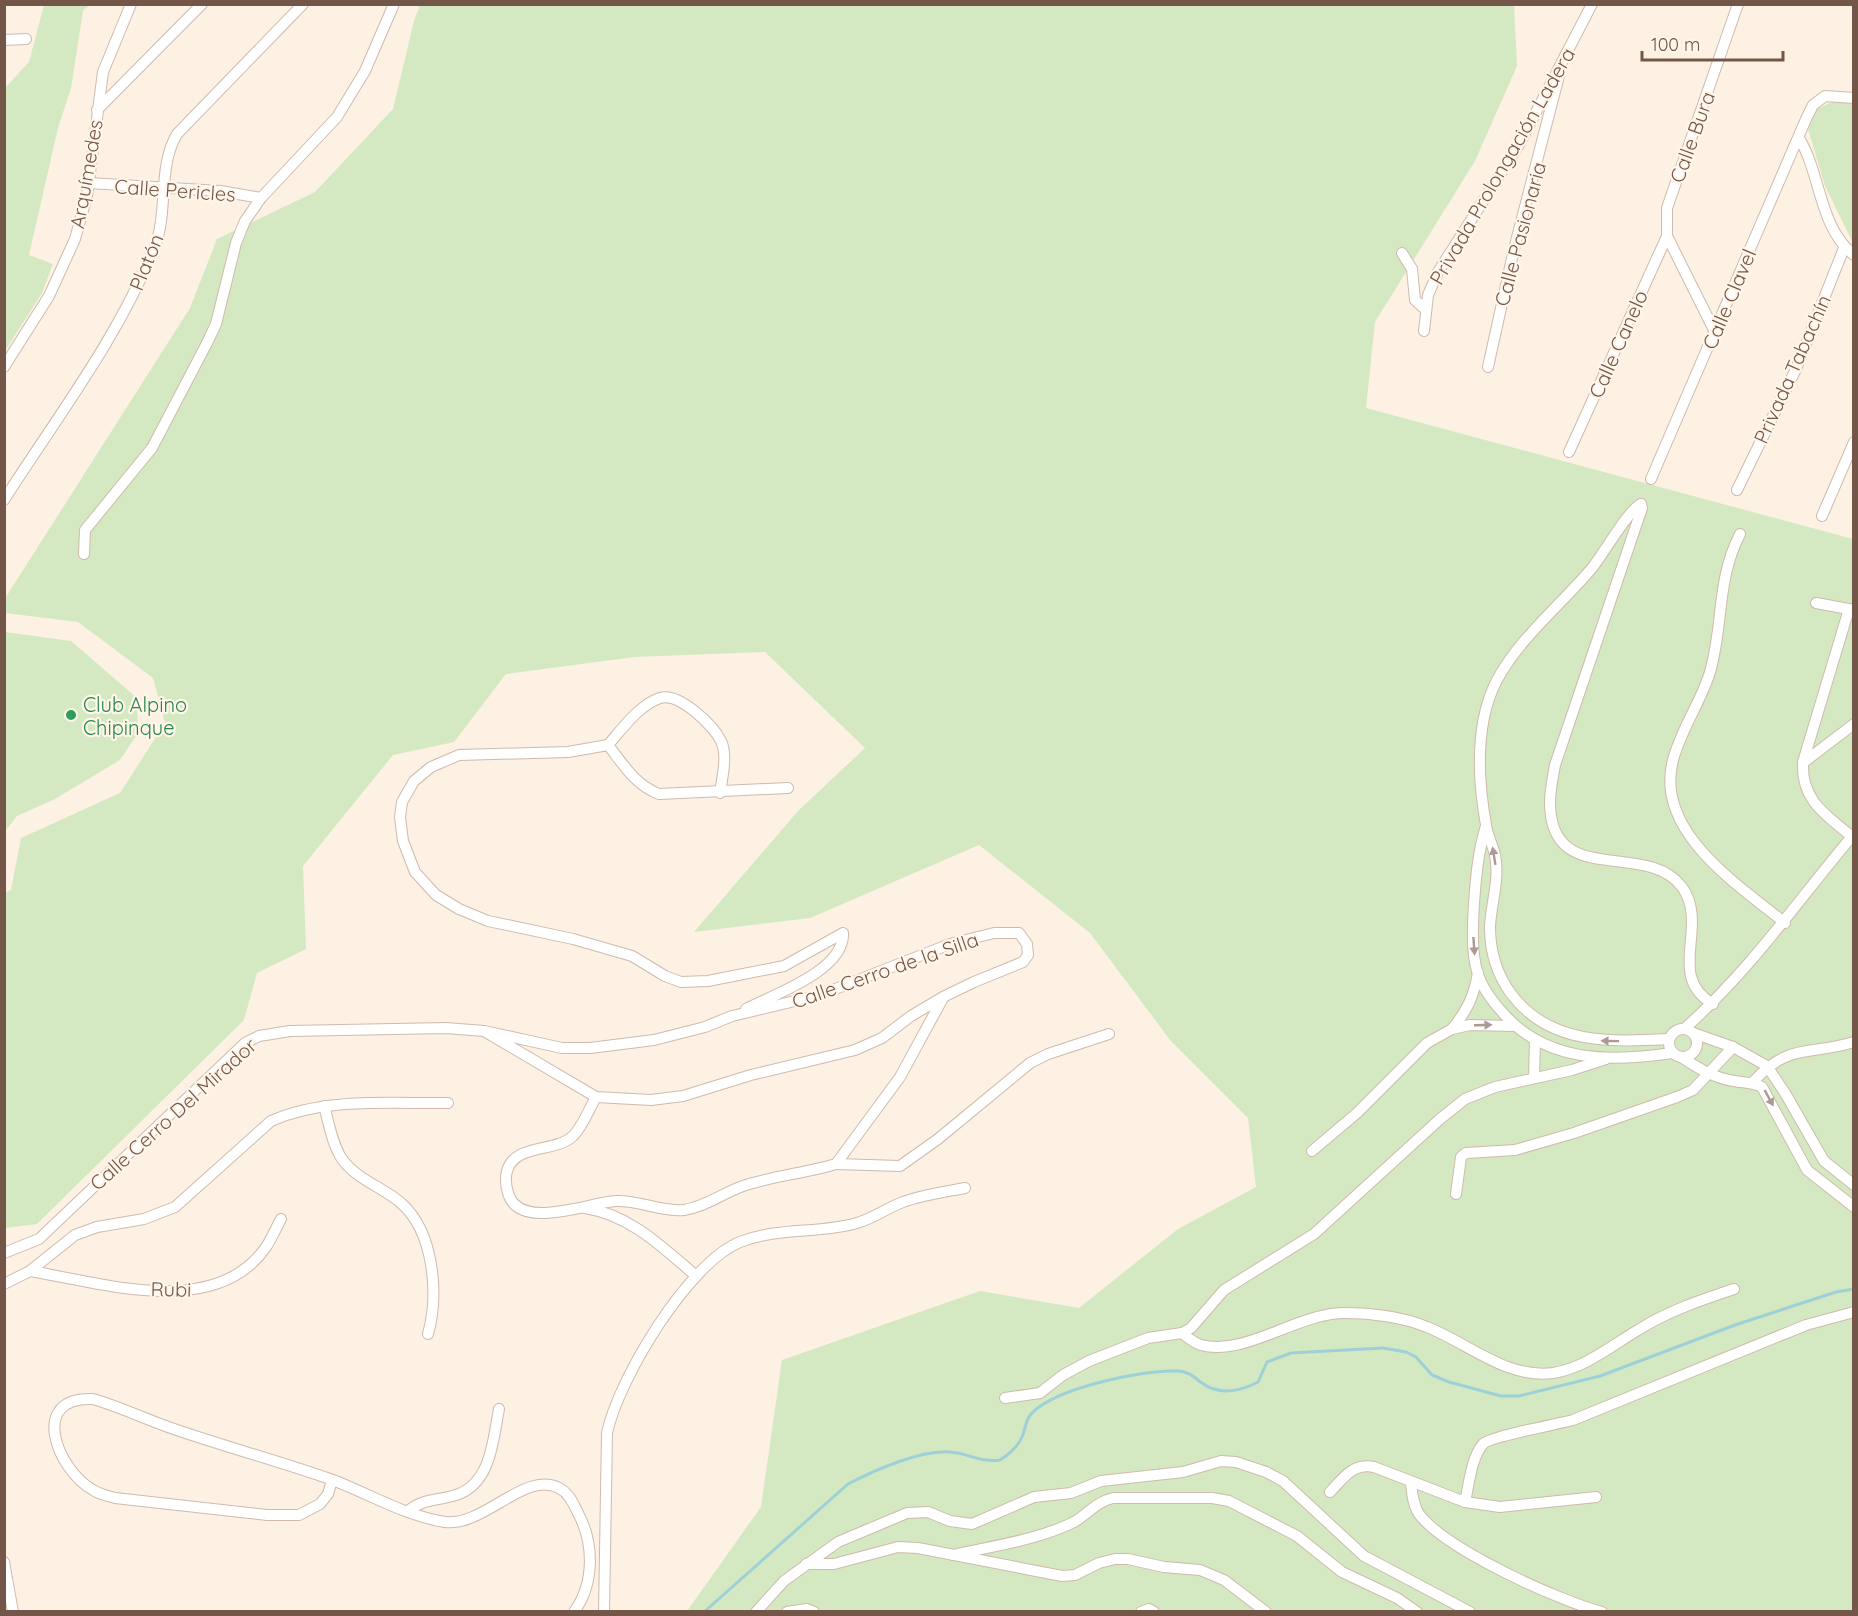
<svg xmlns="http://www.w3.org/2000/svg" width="1858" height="1616" font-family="Quicksand,sans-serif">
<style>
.green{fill:#d4e9c2}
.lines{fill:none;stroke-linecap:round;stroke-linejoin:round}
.stream{stroke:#9ed1d7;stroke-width:3}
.street-casing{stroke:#cfbaad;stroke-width:12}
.street{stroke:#fff;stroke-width:10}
.oneway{fill:#ac9a92}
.leisure-dot{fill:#2e9e5b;stroke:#fff5e9;stroke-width:2}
.labels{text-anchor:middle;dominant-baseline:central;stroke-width:4.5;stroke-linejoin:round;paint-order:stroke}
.street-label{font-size:20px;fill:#745649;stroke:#fff5e9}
.leisure-label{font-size:20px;fill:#27864d;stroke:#fff5e9;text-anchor:start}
</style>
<rect width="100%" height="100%" fill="#fcf1e3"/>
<g class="green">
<polygon points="44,5 89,5 83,11 71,88 58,128 29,255 53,264 42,293 5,351 5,88 29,62"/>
<polygon points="420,5 1514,5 1517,66 1475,161 1375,322 1366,408 1853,539 1853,1611 687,1611 761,1507 782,1360 980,1291 1079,1308 1178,1229 1256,1187 1248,1118 1170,1040 1090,933 979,845 810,918 694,932 798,811 865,748 765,652 634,657 506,674 454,742 393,755 303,866 306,949 257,973 244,1020 37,1224 5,1228 4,893 11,890 21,838 120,793 165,723 153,678 78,622 5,613 4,600 190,308 217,239 315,192 393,109 414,21"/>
<polygon points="1832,102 1853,104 1853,243 1825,186 1808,129 1817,109"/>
<polygon points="5,632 71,641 137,698 138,733 120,760 55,799 17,816 5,831"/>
</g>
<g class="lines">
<path class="stream" d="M704 1612 848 1484C875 1470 920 1450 950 1452 968 1453 981 1463 1000 1460 1009 1454 1018 1447 1022 1437 1026 1428 1025 1419 1033 1412 1059 1387 1143 1370 1178 1371 1188 1371 1195 1378 1202 1383 1219 1396 1241 1391 1258 1382L1267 1362 1291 1353 1383 1348 1406 1352 1416 1357 1432 1375 1449 1382 1501 1396H1519L1600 1376 1735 1325 1836 1292 1854 1289"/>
<defs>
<g id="street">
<polyline points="4,40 26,39"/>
<polyline points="97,110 202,4"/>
<path d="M1799 138C1821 174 1819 228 1854 255"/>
<polyline points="89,183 220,191 261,198"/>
<polyline points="1402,253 1412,269 1415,300 1426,310"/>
<polyline points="1424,331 1428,295 1438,272 1520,143 1592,4"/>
<polyline points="1715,332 1667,236 1667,208 1738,4"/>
<polyline points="4,367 49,296 75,239 87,196 103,72 131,4"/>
<polyline points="1488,367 1514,249 1559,76"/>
<polyline points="1569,452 1667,236"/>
<polyline points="1651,479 1806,119 1813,105 1825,96 1854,98"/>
<polyline points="1737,490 1796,369 1844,248"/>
<path d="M4 500C57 417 116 341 154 249 169 212 157 168 177 134L303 4"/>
<path d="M1641 504C1628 510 1603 555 1592 568 1561 605 1518 639 1496 682 1475 724 1478 780 1486 825 1487 835 1493 845 1495 855 1500 879 1491 903 1490 927 1490 953 1497 975 1512 995 1550 1045 1611 1042 1669 1039"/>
<path d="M1641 504 1642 508 1555 765C1553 777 1550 790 1550 802 1550 890 1646 839 1682 887 1710 926 1665 976 1713 1004"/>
<polyline points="1822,516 1854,442"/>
<path d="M1740 534C1716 581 1724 623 1710 672 1701 702 1681 729 1673 760 1654 831 1737 884 1785 923"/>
<polyline points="84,554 85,530 152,448 207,343 216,324 236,243 245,221 261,198 337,117 365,71 394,4"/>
<polyline points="1816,603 1854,610"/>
<path d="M1849 609 1803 762C1801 800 1825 814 1851 836"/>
<path d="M608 745C622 729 639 705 660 698 679 692 713 725 721 741 728 755 722 778 720 793"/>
<polyline points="1804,762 1854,724"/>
<path d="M1486 826C1478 852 1476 876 1474 903 1473 925 1471 949 1477 971 1481 986 1493 1002 1503 1013 1546 1063 1612 1062 1672 1053"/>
<path d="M746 1009C775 994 845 970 843 933L784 966 708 981 681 982 665 976 632 956 573 939 488 921 459 909 436 895 415 872 403 841 400 817 402 802 414 781 431 767 459 755 568 752 608 745C623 764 635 785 659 794L788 788"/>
<circle cx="1683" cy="1043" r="14"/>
<path d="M1452 1029C1467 1011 1474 996 1478 973"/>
<path d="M1684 1029C1750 971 1798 900 1854 834"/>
<polyline points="1693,1033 1733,1047 1767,1066 1785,1093 1824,1161 1854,1185"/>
<path d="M1681 1057C1698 1068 1714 1078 1734 1081 1744 1083 1752 1082 1762 1087L1807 1170 1854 1207"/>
<polyline points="1534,1078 1535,1040"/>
<path d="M1753 1082C1789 1042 1809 1056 1854 1042"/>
<path d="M596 1097C589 1109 583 1126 573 1136 555 1153 515 1143 507 1171 505 1178 506 1186 508 1193 519 1232 590 1202 616 1201 639 1200 661 1212 684 1210 705 1207 723 1193 743 1186 773 1176 806 1173 836 1164L900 1077 943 998"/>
<path d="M324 1106C329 1123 332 1144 342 1159 357 1180 383 1187 401 1203 434 1232 439 1294 428 1334"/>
<polyline points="1312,1151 1357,1113 1427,1043 1452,1029 1470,1025 1514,1026"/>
<polyline points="836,1164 900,1166 938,1139 1030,1063 1048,1054 1109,1034"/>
<polyline points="1456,1194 1461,1157 1466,1153 1515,1150 1574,1133 1677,1097 1693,1090 1733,1047"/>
<path d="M585 1208C630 1215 661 1246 695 1275"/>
<polyline points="4,1253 39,1239 245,1043 259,1036 290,1031 446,1028 484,1031 562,1048 590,1048 654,1040 705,1027 732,1016 820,995 950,944 994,933 1019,933 1027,944 1028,955 1023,962 974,982 943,997 911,1016 882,1038 855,1050 751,1075 683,1096 651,1100 596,1097 484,1031"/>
<path d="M30 1271C102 1283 216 1320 266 1247 272 1238 276 1228 281 1219"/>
<path d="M4 1284 30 1271 75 1235 97 1227 144 1219 175 1207 271 1121C325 1097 390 1104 448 1103"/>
<path d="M1182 1333C1187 1337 1194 1343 1201 1345 1245 1357 1299 1312 1346 1313 1371 1313 1403 1317 1427 1327 1468 1343 1506 1379 1553 1373 1585 1368 1611 1346 1638 1330 1668 1311 1701 1300 1734 1289"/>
<polyline points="1005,1398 1040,1393 1063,1375 1089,1361 1148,1338 1182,1333 1191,1328 1224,1290 1314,1234 1440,1119 1465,1099 1495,1087 1572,1070 1606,1059"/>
<path d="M332 1480 328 1494 320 1504 299 1515H267L115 1498C108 1496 99 1494 93 1490 57 1470 28 1396 93 1399 121 1407 147 1420 174 1429 226 1447 279 1461 330 1479 368 1493 405 1516 445 1522 484 1527 525 1470 559 1488 569 1493 573 1503 578 1513 594 1543 595 1583 574 1612"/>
<path d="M1411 1483C1412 1493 1413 1505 1419 1514 1445 1549 1559 1601 1602 1612"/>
<path d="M1330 1492C1344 1477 1353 1463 1374 1467L1465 1502 1500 1507 1596 1497"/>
<path d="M1465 1502C1469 1485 1471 1458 1483 1444 1488 1437 1558 1424 1573 1420L1806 1325 1854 1312"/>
<path d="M408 1511C424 1498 437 1501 456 1495 491 1484 493 1440 499 1409"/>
<path d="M953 1555C992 1546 1038 1540 1074 1522 1088 1514 1096 1502 1113 1498H1212L1229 1501 1297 1536 1342 1572 1397 1598 1417 1612"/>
<polyline points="4,1562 13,1612"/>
<polyline points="806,1564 834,1564 898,1547 918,1548 1062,1576 1075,1575 1099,1563 1115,1559 1128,1559 1164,1567 1200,1570 1224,1580 1266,1612"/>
<path d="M604 1612 607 1433C618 1380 688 1263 740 1242 778 1227 819 1234 857 1223 874 1218 887 1208 903 1202 922 1195 944 1192 965 1188"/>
<polyline points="756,1612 784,1581 838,1542 907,1513 928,1512 950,1521 972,1524 1034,1497 1071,1493 1101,1481 1183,1472 1221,1461 1236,1462 1266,1472 1283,1481 1364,1556 1470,1612"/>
<polyline points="787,1612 807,1609 814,1612"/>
<polyline points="1141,1612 1149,1609 1154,1612"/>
</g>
</defs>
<use href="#street" class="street-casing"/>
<use href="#street" class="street"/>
</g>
<defs><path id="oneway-solid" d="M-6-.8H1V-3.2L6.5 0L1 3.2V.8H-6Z" transform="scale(1.5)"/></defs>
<g class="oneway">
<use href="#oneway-solid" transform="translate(1494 856) rotate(-99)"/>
<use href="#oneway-solid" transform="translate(1474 946) rotate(86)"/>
<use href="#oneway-solid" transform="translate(1483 1025) rotate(-2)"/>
<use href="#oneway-solid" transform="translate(1610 1041) rotate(-179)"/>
<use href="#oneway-solid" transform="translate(1769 1098) rotate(61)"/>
</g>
<circle class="leisure-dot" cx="71" cy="715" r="6"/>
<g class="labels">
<g class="street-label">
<text transform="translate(1692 137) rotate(-70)">Calle Bura</text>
<text transform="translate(1502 166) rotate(-60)">Privada Prolongación Ladera</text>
<text transform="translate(86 174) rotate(-80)">Arquímedes</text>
<text transform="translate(175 190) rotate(4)">Calle Pericles</text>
<text transform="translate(1520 234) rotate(-75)">Calle Pasionaria</text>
<text transform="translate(146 262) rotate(-68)">Platón</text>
<text transform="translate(1729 299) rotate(-67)">Calle Clavel</text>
<text transform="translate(1618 344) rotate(-66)">Calle Canelo</text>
<text transform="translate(1792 369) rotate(-66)">Privada Tabachín</text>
<text transform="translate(885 970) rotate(-19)">Calle Cerro de la Silla</text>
<text transform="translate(173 1114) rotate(-42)">Calle Cerro Del Mirador</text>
<text transform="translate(171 1289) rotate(1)">Rubi</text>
</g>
<g class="leisure-label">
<text x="83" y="704">Club Alpino<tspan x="83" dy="23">Chipinque</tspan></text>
</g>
</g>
<rect width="1858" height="1616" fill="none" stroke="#745649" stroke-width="12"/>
<path d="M1642 51v9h141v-9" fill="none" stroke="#745649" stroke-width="3"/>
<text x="1651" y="51" font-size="18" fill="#745649" stroke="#fff5e9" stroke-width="4.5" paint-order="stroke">100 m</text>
</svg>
